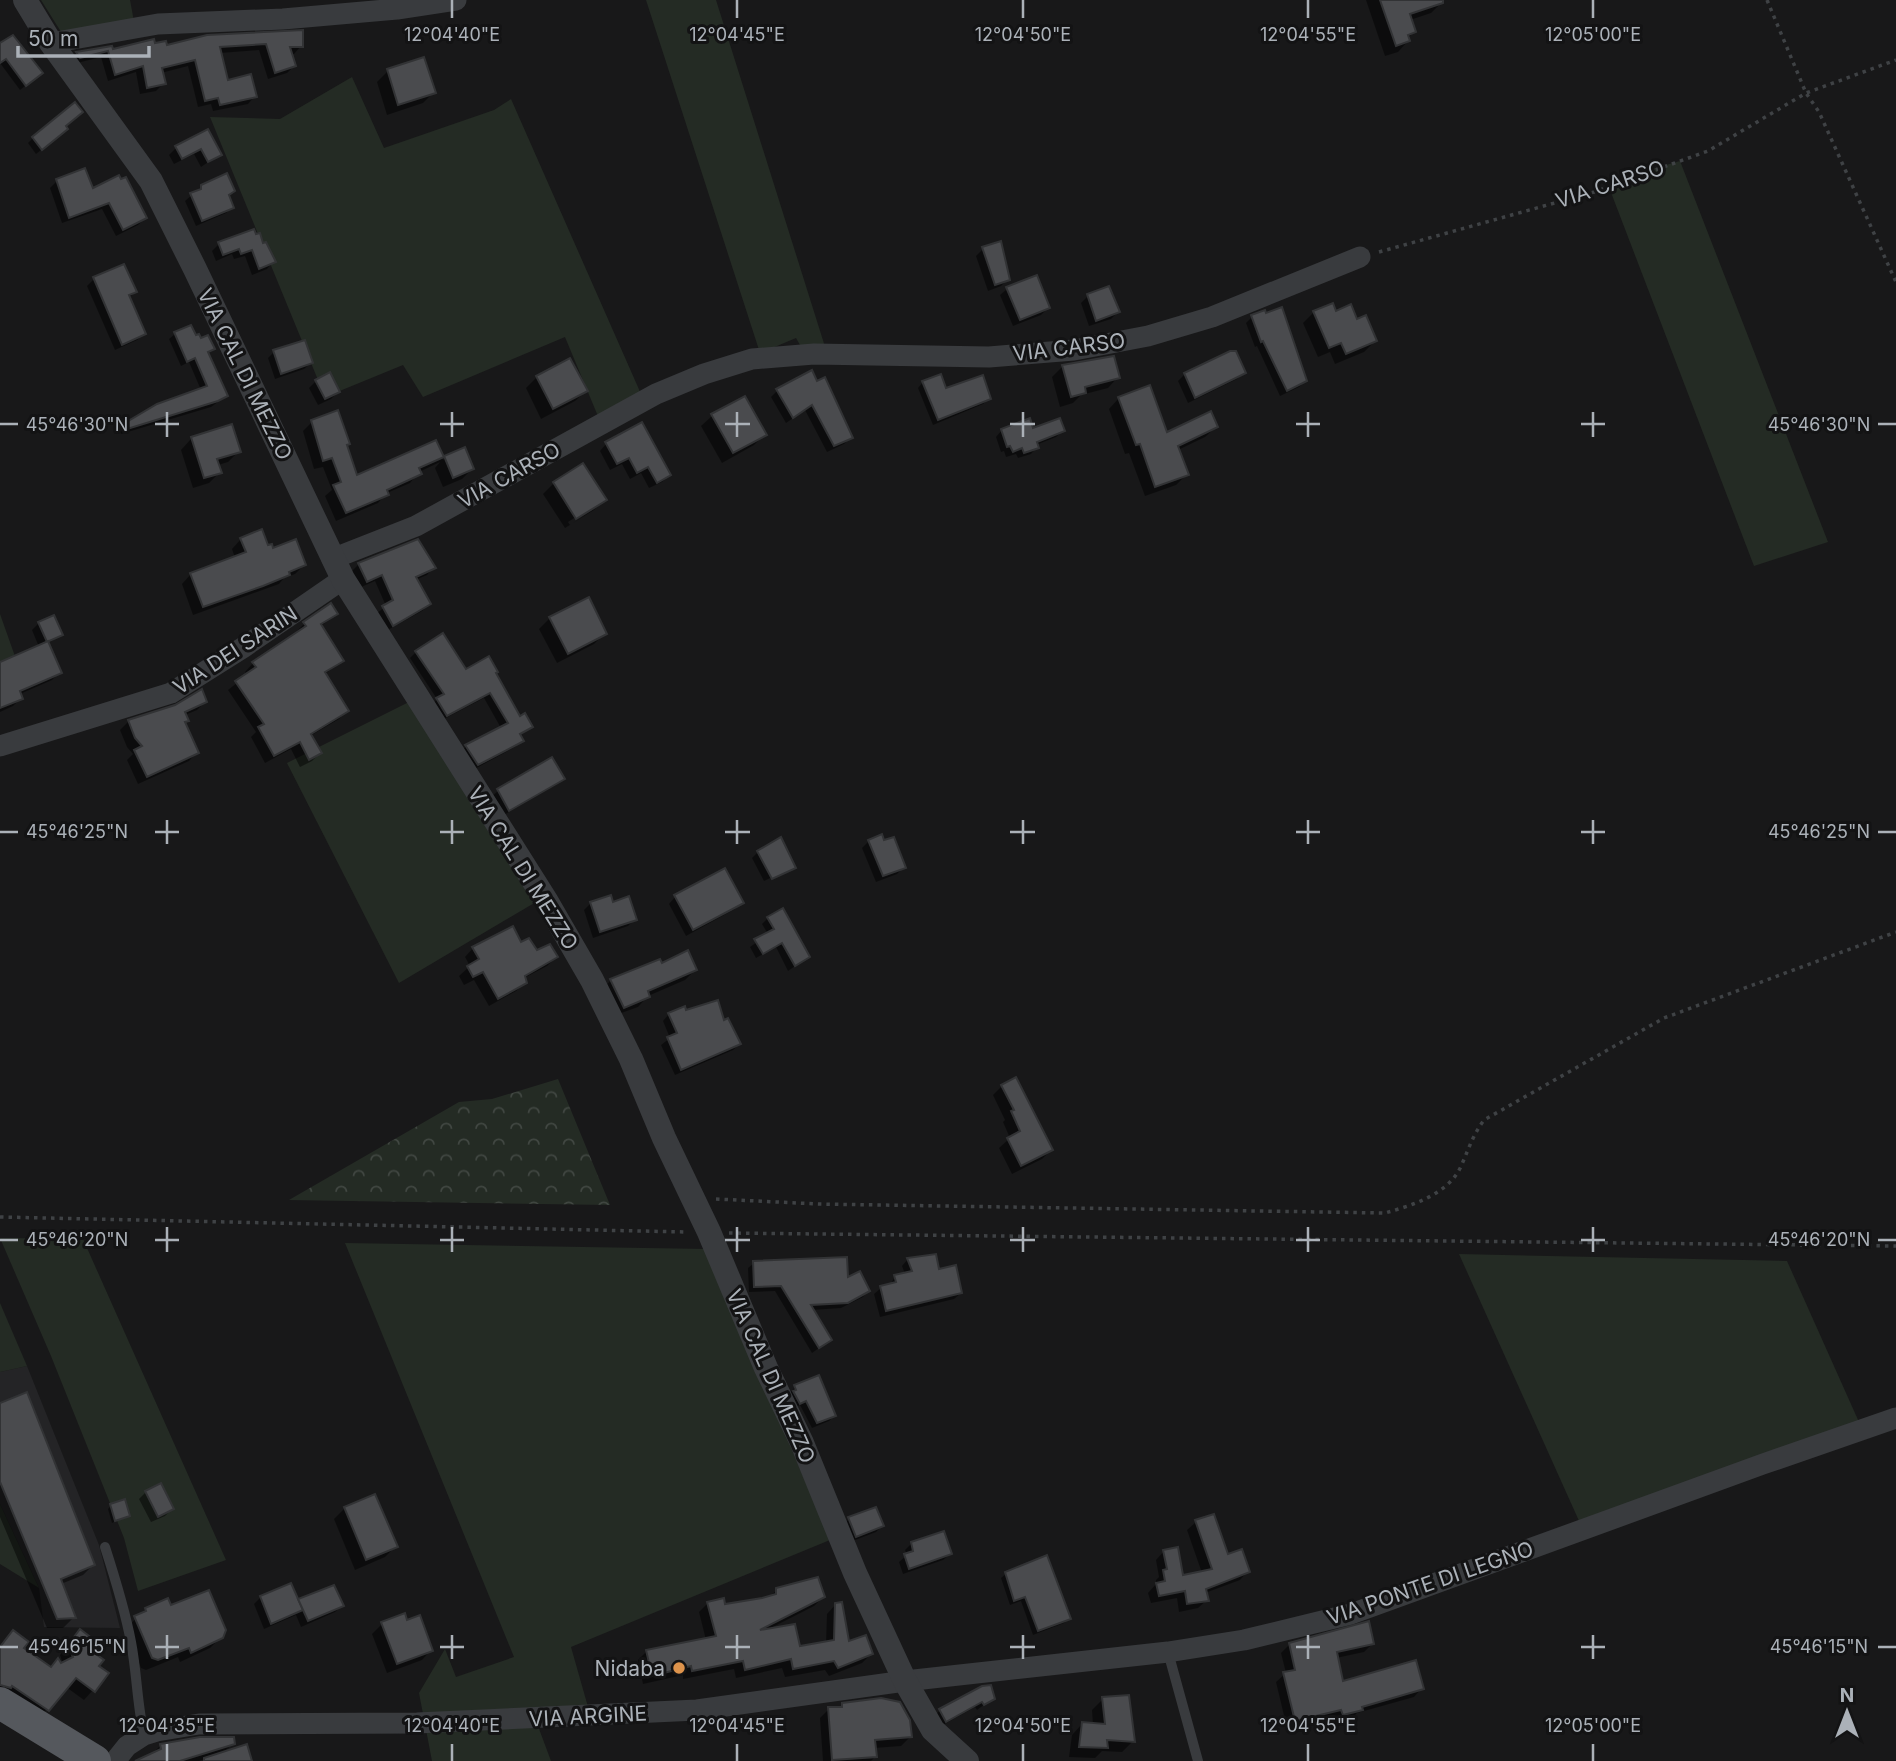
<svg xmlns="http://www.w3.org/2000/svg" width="1896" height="1761" font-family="Inter,sans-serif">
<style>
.built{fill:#242426}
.grass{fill:#242b24}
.forest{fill:url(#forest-crowns)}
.shadow{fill:#0007;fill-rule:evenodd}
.building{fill:#4a4b4e;stroke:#323335;stroke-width:2}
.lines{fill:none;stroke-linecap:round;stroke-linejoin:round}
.path{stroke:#3f4245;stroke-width:3.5;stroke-dasharray:3.5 5;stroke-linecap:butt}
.service{stroke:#393b3e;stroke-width:10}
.minor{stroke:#393b3e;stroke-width:21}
.tertiary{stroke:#393b3e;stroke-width:24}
.primary{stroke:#55585d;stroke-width:32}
.ticks{fill:none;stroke:#abb1b8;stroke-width:2.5}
.poi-dot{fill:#dd934c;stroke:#131314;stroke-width:2.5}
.labels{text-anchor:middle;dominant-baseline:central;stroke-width:6;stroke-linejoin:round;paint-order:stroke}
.street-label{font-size:21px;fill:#abb1b8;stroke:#131314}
.poi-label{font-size:21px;fill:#abb1b8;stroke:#131314;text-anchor:end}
.ticks-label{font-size:18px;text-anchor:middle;fill:#abb1b8;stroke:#131314;stroke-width:6;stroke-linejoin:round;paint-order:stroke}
</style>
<defs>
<pattern id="forest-crowns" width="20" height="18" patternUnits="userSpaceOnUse" patternTransform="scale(1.75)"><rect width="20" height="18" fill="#242b24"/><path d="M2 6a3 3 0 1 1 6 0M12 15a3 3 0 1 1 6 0" fill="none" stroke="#414742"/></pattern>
</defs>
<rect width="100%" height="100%" fill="#181819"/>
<polygon class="built" points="27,1366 99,1545 120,1628 44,1627 39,1588 0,1504 0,1372"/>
<g class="grass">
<polygon points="41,0 130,0 135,27 63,35"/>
<polygon points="646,0 716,0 827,353 804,352 796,338 760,353"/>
<polygon points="352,77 384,148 494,110 511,99 645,403 600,421 565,337 423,397 403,365 325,397 210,117 280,119"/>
<polygon points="1680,161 1828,542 1754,566 1607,182"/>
<polygon points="0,614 17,662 0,666"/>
<polygon points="411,701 536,902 399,983 287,763"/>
<polygon points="0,1238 83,1239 226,1560 138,1591 124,1538 51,1356"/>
<polygon points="345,1243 707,1249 830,1540 571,1647 592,1721 535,1718 551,1761 432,1761 419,1693 445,1649 456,1677 514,1657"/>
<polygon points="1459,1254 1787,1261 1863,1431 1584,1532"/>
<polygon points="0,1303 27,1366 0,1372"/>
<polygon points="0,1504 39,1588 0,1564"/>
</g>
<polygon class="forest" points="558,1079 610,1205 289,1200 459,1102 492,1099"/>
<g class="shadow">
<polygon points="1366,0 1441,0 1442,2 1431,13 1410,20 1414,32 1408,38 1408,41 1398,52 1385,56"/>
<polygon points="207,37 301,46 294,54 290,54 294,66 287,73 268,79 259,50 220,53 227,82 255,96 248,104 213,111 211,104 198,107 188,66 161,73 164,83 156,91 140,94 136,72 108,81 101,57 73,64 70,60 77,54 111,47 112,51 154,46 166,47"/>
<polygon points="0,46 35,78 20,90 0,63"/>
<polygon points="388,71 434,92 423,103 387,115 377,82"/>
<polygon points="64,126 61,134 36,154 28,143 33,138"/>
<polygon points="207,131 220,154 201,167 194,154 174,164 169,155 176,148"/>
<polygon points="57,181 92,190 145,218 138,225 116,236 102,209 62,223 50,188"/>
<polygon points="202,186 233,191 228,197 232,207 226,213 196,226 185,201"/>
<polygon points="219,244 262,245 273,262 267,269 252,275 245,256 234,259 232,254 216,261 212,251"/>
<polygon points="983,249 1008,279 1001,286 988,291 976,256"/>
<polygon points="94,279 135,292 129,298 144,333 137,340 115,350 87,286"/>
<polygon points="1007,289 1048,308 1041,315 1013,326 1000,295"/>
<polygon points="1088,296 1118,312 1111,319 1089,326 1081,303"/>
<polygon points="1314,312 1356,321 1375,341 1364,352 1335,364 1330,352 1318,357 1303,323"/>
<polygon points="1252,317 1305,381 1299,387 1280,396 1257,346 1255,347 1246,323"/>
<polygon points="175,334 195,337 212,349 207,354 226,396 211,407 121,434 120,430 126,424 201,390 189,362 181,366 169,339"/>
<polygon points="274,352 311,363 304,369 275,379 268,358"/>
<polygon points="570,360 586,391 575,401 541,419 526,388 537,377"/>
<polygon points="1063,366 1118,377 1108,388 1081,395 1073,403 1060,407 1052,377"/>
<polygon points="1244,372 1237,379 1188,403 1178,381 1185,374"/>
<polygon points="811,373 851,437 844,444 827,452 805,410 786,423 771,397 777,391"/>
<polygon points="316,381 338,392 331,399 318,405 309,388"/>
<polygon points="923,382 945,390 989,398 983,404 933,425 918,388"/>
<polygon points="1119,398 1166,434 1216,427 1205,437 1178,450 1187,474 1176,485 1145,496 1129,453 1125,454 1109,409"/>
<polygon points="712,416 765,434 754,445 722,463 701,426"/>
<polygon points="312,422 345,446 356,478 435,443 443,460 445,458 472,469 462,479 443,487 435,468 440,462 419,472 410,483 387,493 378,503 336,521 325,496 332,490 323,467 314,469 303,431"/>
<polygon points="230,426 239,451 228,462 218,465 220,472 209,483 193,488 181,450 191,439"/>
<polygon points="1002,430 1063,430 1056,437 1036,445 1037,447 1031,454 1018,458 1016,454 1006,457 1004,451 1001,452 996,437"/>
<polygon points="606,444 669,475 662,482 649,488 641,473 630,479 622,464 610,470 600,451"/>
<path d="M554 483 604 499 594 510 565 528 543 494ZM594 505V509L570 525 568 522Z"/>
<polygon points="241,539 267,548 304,565 295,574 284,578 279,584 193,615 182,584 191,574 235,558 232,549"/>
<polygon points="359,564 433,568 427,575 415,580 429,604 422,611 386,631 376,614 386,606 375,581 359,588 352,571"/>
<polygon points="330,606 336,614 321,626 341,661 325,674 347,710 339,719 310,736 320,753 312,761 300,767 291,749 265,763 251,737 256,732 228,690 247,675 245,672 253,663 297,634 296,632 304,624"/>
<polygon points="550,618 605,633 594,644 557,663 539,629"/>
<polygon points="39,623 60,635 47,644 60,672 52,680 20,694 21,698 13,706 0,712 0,663 39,647 32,630"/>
<polygon points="416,652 465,672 495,672 519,718 531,727 519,736 522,741 515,747 471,771 460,753 466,746 501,728 484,698 440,721 431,706 437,699 410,658"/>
<polygon points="205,702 197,710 185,715 184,723 197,752 189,761 138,784 127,760 133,754 127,747 120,730 128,722 176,707"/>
<polygon points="552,760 563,779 556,785 502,816 491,797 498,791"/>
<polygon points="869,841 904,867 897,874 876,882 862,848"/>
<polygon points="758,852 794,868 789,872 789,869 764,881 752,858"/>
<polygon points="675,897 742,902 735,909 686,936 669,904"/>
<polygon points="591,903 612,904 635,919 628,926 593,938 584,910"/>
<polygon points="768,918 808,957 788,971 776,947 756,958 750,947 768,934 762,924"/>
<polygon points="520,944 536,952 556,957 547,966 524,978 525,982 516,991 489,1006 474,980 464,985 459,976 470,966 465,957 473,948"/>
<polygon points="661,965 695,970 685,980 648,996 638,1007 613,1016 602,990 611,980"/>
<polygon points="685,1012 723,1022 739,1044 733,1050 675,1075 661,1045 670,1038 663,1021 669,1014"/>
<polygon points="1002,1086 1051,1150 1042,1159 1012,1174 999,1148 1010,1138 1003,1122 1005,1120 993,1095"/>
<polygon points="908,1259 937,1271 961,1293 954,1299 880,1317 874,1294 881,1288 889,1286 895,1277 905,1274 902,1266"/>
<polygon points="754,1263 846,1280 868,1291 863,1297 841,1308 812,1310 830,1340 812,1353 775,1291 749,1292 748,1268"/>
<polygon points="795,1387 834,1416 829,1421 812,1428 800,1405 794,1408 790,1393"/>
<polygon points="0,1405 93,1565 83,1575 61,1584 74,1617 63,1628 47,1628 0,1517"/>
<polygon points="146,1492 172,1509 165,1516 151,1522 139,1499"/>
<polygon points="111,1506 128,1515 112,1523 108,1509"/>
<polygon points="345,1508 395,1547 385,1557 355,1570 334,1519"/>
<polygon points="849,1519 882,1526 876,1532 850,1542 843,1525"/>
<polygon points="1196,1522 1227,1556 1248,1571 1240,1580 1205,1593 1207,1600 1198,1608 1179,1612 1177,1598 1151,1603 1148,1593 1156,1584 1156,1580 1159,1577 1156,1560 1164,1551 1182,1577 1202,1573 1187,1530"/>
<polygon points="911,1544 950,1554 943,1560 903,1574 899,1562 907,1555 905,1550"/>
<polygon points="1006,1574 1069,1618 1064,1623 1033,1635 1021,1601 1010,1605 1001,1578"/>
<polygon points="777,1590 823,1597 814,1606 767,1630 799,1648 826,1643 827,1614 836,1604 848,1644 871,1654 862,1663 829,1676 825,1670 785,1677 782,1668 736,1678 734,1669 683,1679 683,1675 643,1684 638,1660 647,1651 706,1640 699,1612 708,1603 724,1606 768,1598"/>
<polygon points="261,1597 298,1603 342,1606 335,1612 301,1627 296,1615 264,1629 254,1604"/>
<polygon points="170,1607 221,1637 210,1648 180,1662 178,1657 146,1670 141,1668 125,1629 146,1609"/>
<polygon points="406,1622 431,1650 422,1660 387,1673 372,1634 382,1624"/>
<polygon points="80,1631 94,1654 97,1666 93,1690 84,1700 66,1687 38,1719 0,1696 0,1647 13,1633 21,1649 50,1669 63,1664 60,1655"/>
<polygon points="1373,1643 1364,1652 1336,1658 1342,1684 1422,1688 1414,1697 1357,1713 1352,1718 1334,1723 1333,1717 1287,1728 1276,1682 1286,1673 1281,1653 1290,1644"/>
<polygon points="993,1698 977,1710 975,1707 939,1727 934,1717 940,1710"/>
<polygon points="1103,1699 1133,1741 1122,1752 1102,1751 1095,1758 1069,1757 1072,1735 1082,1724 1093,1725 1092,1710"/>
<polygon points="843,1705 910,1737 901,1746 874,1748 875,1757 871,1761 823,1761 820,1718 829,1709 839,1709"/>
<polygon points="233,1743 223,1753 199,1761 145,1761 161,1745"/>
</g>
<g class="building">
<polygon points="1380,0 1443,0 1443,3 1410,14 1416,32 1408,35 1410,41 1396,46"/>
<polygon points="303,30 303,47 290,47 296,66 275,73 266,44 220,47 228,80 251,74 257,97 220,105 218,98 205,101 195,60 162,68 166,84 147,88 143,66 115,75 108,51 80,58 76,52 112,46 113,49 154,39 155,43 166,41 167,45 207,35"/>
<polygon points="13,35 43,73 26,86 6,59 0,63 0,43"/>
<polygon points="424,57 436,93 398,105 387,69"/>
<polygon points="75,102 83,112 66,126 68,129 42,150 32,137"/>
<polygon points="208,129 222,155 208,162 201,149 182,159 175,146"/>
<polygon points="85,168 93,188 119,175 121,179 126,177 147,218 123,230 109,203 69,218 56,179"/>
<polygon points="227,173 235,191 229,195 234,208 202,221 190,193 201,189 201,185"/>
<polygon points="254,229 256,234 260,233 263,243 266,242 276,262 259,269 252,250 241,254 239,249 223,255 218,242"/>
<polygon points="1001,241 1010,280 995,285 982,247"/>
<polygon points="124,264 137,292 129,295 146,334 122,345 93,277"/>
<polygon points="1037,275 1050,308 1020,320 1006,287"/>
<polygon points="1109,286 1120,312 1096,321 1087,294"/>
<polygon points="1333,303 1336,311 1351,304 1357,319 1366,315 1377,341 1346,354 1341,343 1329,348 1313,311"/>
<polygon points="1282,307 1307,381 1287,391 1263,341 1261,342 1251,315 1265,310 1266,313"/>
<polygon points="191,325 196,335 199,334 201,338 208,335 215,349 208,352 228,396 218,401 127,429 125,423 157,404 207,386 195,358 187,362 174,332"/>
<polygon points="305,340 313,363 281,374 273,350"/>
<polygon points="1230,351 1236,351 1246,373 1195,398 1184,373"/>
<polygon points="1114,356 1120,378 1085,387 1086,393 1071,397 1062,365"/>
<polygon points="570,358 588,391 553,409 536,376"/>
<polygon points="812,370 817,381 825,377 853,438 834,446 812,405 793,418 776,389"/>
<polygon points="330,372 340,392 325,399 315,380"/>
<polygon points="941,374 946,388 983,375 991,399 938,420 922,381"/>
<polygon points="1150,385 1167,432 1211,411 1218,427 1178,446 1189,475 1155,487 1140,444 1136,445 1118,397"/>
<polygon points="745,396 767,435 733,453 711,414"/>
<polygon points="338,410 350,444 347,445 357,475 436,440 444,457 419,468 422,474 387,490 389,495 346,513 333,485 341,482 332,458 323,461 311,420"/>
<polygon points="1030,418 1033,428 1060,418 1065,431 1037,442 1039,448 1024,453 1022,448 1013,452 1010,446 1007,447 1001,429"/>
<polygon points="642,422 671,475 657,483 648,467 637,473 629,458 617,464 605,442"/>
<polygon points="232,424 241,452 217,459 222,473 204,478 191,437"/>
<polygon points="465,447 474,469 453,478 444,456"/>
<polygon points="583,463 607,500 576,519 553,482"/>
<polygon points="262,529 268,545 272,544 273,548 296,539 306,565 289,572 290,575 263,586 203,607 190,573 246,552 240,538"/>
<polygon points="418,539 436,568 416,577 431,604 393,626 382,606 393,600 382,575 367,582 358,563"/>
<polygon points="589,597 607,634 568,654 549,617"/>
<polygon points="331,603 338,614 321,624 344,661 325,672 349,711 311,734 322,753 309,760 300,742 274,756 258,727 264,724 235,681 256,667 252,662 306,626 303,622"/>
<polygon points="54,615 63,635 47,642 38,622"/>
<polygon points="443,633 466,669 489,656 498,672 496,673 520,716 525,713 533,727 520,734 524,741 478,765 465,745 508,723 490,693 447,716 436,698 444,694 415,651"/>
<polygon points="48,641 62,673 20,691 23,699 0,708 0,662"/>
<polygon points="202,689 207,702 185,712 189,721 185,722 199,753 147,777 134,750 142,746 135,738 128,720 175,705"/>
<polygon points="552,757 565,779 509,811 497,789"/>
<polygon points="882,834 884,840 894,837 906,868 883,876 868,840"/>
<polygon points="781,837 796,868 772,879 757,851"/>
<polygon points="725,868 744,903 693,930 674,895"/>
<polygon points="611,895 613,902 629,896 637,920 600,932 590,902"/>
<polygon points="783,908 810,957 795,966 782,943 763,954 754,939 774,929 767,917"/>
<polygon points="513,926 521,942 529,938 537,950 550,944 558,957 525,976 527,983 498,999 483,972 473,977 467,966 479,959 472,947"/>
<polygon points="688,950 697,970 648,991 650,997 624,1008 610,979 660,959 662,963"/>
<polygon points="718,1000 724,1020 728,1018 741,1044 681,1070 667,1037 677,1033 668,1013 685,1006 686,1010"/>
<polygon points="1016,1077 1053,1150 1021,1166 1007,1138 1020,1131 1011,1111 1014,1110 1001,1085"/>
<polygon points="936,1254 939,1269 956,1265 962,1293 886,1311 880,1286 896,1282 894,1275 912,1271 907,1258"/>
<polygon points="847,1257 848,1277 860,1271 870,1291 848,1303 811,1305 832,1340 819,1348 781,1286 754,1287 753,1261"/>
<polygon points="819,1375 836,1416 817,1423 806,1401 800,1404 793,1391 796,1390 794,1385"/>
<polygon points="27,1392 95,1565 61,1579 76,1618 57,1619 0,1482 0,1403"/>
<polygon points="161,1483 174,1509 158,1517 145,1491"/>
<polygon points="375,1494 398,1547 366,1560 344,1507"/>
<polygon points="125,1499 130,1516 115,1521 110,1504"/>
<polygon points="876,1507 884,1526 856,1537 848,1517"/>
<polygon points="1214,1514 1228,1554 1242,1549 1250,1572 1206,1589 1209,1601 1187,1604 1185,1591 1159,1596 1156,1583 1165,1581 1163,1570 1167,1569 1163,1550 1178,1547 1183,1575 1212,1569 1195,1520"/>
<polygon points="944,1531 952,1554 909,1569 904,1554 913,1551 911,1542"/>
<polygon points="1047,1555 1071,1619 1038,1631 1025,1597 1014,1601 1005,1572"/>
<polygon points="818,1577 825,1597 760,1630 795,1624 800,1646 834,1640 835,1603 842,1602 849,1641 866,1635 873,1654 838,1668 834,1661 793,1669 791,1659 745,1670 743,1661 692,1671 691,1666 652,1676 646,1650 716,1636 707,1602 724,1598 725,1604 762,1598 776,1594 776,1588"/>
<polygon points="291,1583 303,1610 271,1624 260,1596"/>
<polygon points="334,1585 344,1606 308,1621 298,1599"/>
<polygon points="209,1590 226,1630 223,1638 191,1653 189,1648 158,1660 152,1658 134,1616 146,1611 145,1608 168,1598 171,1605"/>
<polygon points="405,1613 407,1620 420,1615 433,1651 397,1664 381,1622"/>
<polygon points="1369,1621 1374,1644 1337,1652 1343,1681 1416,1660 1424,1689 1362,1707 1363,1710 1343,1715 1341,1710 1295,1721 1283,1672 1295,1670 1289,1643"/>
<polygon points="80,1629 102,1646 96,1654 104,1660 99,1666 109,1673 95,1692 76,1678 49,1711 12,1686 11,1688 0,1685 0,1647 13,1630 29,1642 24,1648 51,1667 58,1658 61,1663 73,1657 68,1645"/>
<polygon points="991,1685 995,1699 984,1705 982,1702 946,1722 939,1709 982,1686"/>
<polygon points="1129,1695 1135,1742 1107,1740 1108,1748 1079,1747 1082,1722 1105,1724 1102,1697"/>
<polygon points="881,1698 900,1702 910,1720 912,1737 875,1740 877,1757 832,1760 828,1707 842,1707 842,1703"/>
<polygon points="200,1737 234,1737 235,1744 180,1761 135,1761 161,1749 160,1744"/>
<polygon points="247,1744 252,1761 204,1761 204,1758"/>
</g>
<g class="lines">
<g class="path">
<polyline points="1767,0 1806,93 1819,112 1896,282"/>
<polyline points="1379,252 1594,192 1708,151 1806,93 1896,60"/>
<path d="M716 1199 818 1204 1385 1213C1413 1205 1450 1194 1462 1164 1469 1148 1473 1135 1484 1120L1664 1018 1896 932"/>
<polyline points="0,1217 686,1232"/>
<polyline points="729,1233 1896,1246"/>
</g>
<g class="service">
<path d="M105 1547C115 1578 125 1610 131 1642 137 1673 137 1704 144 1735"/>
<polyline points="1168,1652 1198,1761"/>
</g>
<g class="minor">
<polyline points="51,43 158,24 283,19 397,9 456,0"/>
<polyline points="332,559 416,526 656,394 704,374 752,359 814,354 989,357 1074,350 1148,336 1212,317 1360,257"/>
<polyline points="0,746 171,693 244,647 343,579"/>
<polyline points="115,1761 127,1746 144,1735 157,1731 199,1724 417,1723 697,1710 905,1681 1168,1652 1244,1640 1351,1614 1763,1464 1896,1418"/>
</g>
<polyline class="tertiary" points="25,0 51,43 151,181 195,269 343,579 547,902 592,980 631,1059 664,1138 709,1232 766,1368 802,1443 855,1573 905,1681 933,1730 967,1761"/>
<polyline class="primary" points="0,1703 95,1761"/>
</g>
<path class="ticks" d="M452 0V18M737 0V18M1023 0V18M1308 0V18M1593 0V18M167 412V437M452 412V437M737 412V437M1023 412V437M1308 412V437M1593 412V437M0 424H18M155 424H179M440 424H464M725 424H750M1010 424H1035M1296 424H1320M1581 424H1605M1878 424H1896M167 820V844M452 820V844M737 820V844M1023 820V844M1308 820V844M1593 820V844M0 832H18M155 832H179M440 832H464M725 832H750M1010 832H1035M1296 832H1320M1581 832H1605M1878 832H1896M167 1227V1252M452 1227V1252M737 1227V1252M1023 1227V1252M1308 1227V1252M1593 1227V1252M0 1240H18M155 1240H179M440 1240H464M725 1240H750M1010 1240H1035M1296 1240H1320M1581 1240H1605M1878 1240H1896M167 1635V1659M452 1635V1659M737 1635V1659M1023 1635V1659M1308 1635V1659M1593 1635V1659M0 1647H18M155 1647H179M440 1647H464M725 1647H750M1010 1647H1035M1296 1647H1320M1581 1647H1605M1878 1647H1896M167 1744V1761M452 1744V1761M737 1744V1761M1023 1744V1761M1308 1744V1761M1593 1744V1761"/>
<circle class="poi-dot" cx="679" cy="1668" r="7"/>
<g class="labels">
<g class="street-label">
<text transform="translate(1610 184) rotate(-18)">VIA CARSO</text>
<text transform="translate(1069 347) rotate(-7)">VIA CARSO</text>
<text transform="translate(245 374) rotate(64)">VIA CAL DI MEZZO</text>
<text transform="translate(509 475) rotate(-29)">VIA CARSO</text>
<text transform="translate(235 650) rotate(-33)">VIA DEI SARIN</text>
<text transform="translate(523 868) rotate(58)">VIA CAL DI MEZZO</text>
<text transform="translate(771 1376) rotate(66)">VIA CAL DI MEZZO</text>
<text transform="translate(1430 1583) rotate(-19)">VIA PONTE DI LEGNO</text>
<text transform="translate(588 1716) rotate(-3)">VIA ARGINE</text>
</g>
<g class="poi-label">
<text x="665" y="1668">Nidaba</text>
</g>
</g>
<g class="ticks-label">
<text x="452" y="41">12°04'40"E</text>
<text x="737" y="41">12°04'45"E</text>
<text x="1023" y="41">12°04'50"E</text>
<text x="1308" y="41">12°04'55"E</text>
<text x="1593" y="41">12°05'00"E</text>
<text x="77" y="431">45°46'30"N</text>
<text x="1819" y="431">45°46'30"N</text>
<text x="77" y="838">45°46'25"N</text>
<text x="1819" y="838">45°46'25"N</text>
<text x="77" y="1246">45°46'20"N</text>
<text x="1819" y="1246">45°46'20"N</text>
<text x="77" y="1653">45°46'15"N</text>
<text x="1819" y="1653">45°46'15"N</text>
<text x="167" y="1732">12°04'35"E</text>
<text x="452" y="1732">12°04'40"E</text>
<text x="737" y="1732">12°04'45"E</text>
<text x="1023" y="1732">12°04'50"E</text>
<text x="1308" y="1732">12°04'55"E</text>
<text x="1593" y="1732">12°05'00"E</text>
</g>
<g transform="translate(1847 1712)" stroke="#131314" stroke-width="5" paint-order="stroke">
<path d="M0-5L12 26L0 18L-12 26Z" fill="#abb1b8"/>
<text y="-10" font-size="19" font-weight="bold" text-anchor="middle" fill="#abb1b8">N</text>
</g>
<path d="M18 46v10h131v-10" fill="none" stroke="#abb1b8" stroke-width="3.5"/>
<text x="28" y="46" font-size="21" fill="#abb1b8" stroke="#131314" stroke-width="5" paint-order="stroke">50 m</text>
</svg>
